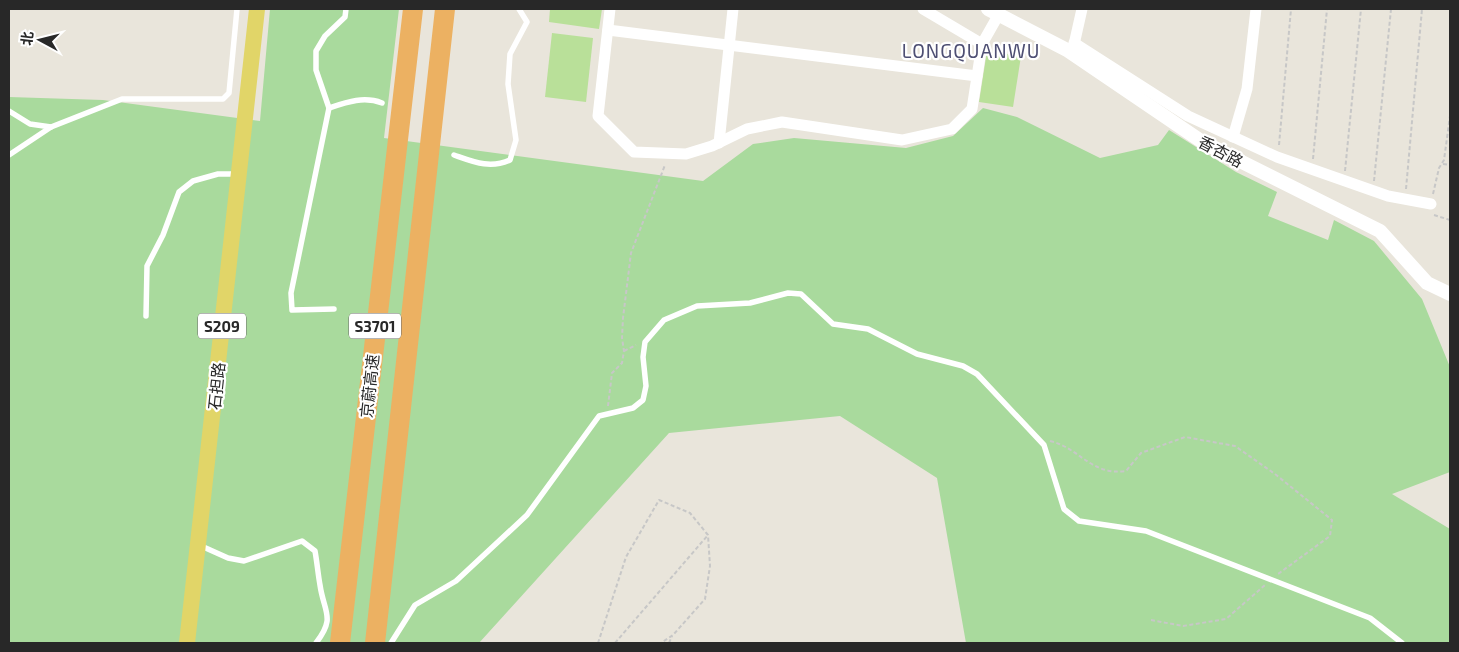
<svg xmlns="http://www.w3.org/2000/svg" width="1459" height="652" font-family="'Exo 2','Noto Sans SC',sans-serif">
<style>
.green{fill:#a9da9d}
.pitch{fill:#b9e099}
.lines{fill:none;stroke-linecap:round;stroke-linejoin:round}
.path{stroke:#c7c7c7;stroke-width:2;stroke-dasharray:4 2.5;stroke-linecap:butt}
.service{stroke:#fff;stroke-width:5.5}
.minor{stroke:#fff;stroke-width:11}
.tertiary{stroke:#fff;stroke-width:14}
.primary{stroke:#e1d568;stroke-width:16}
.motorway{stroke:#ecb162;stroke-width:20}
.labels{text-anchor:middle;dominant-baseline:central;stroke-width:4.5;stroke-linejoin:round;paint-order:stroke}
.shield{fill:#fff;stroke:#686868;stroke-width:1}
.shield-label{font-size:15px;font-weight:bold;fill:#282828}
.street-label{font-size:16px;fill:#282828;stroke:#fff}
.quarter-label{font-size:19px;letter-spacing:1px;fill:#4e4f73;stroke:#fff}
</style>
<rect width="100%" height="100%" fill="#e9e5db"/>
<polygon class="green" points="270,9 399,9 384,138 703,181 753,144 794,138 906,148 953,136 983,108 1017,117 1100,158 1158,145 1169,130 1236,172 1277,192 1268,216 1328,240 1334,220 1374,241 1422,299 1450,367 1450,472 1392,494 1450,529 1450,643 966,643 937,478 840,416 669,433 479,643 9,643 9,97 103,100 260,121"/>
<g class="pitch">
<polygon points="550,9 602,9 599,29 549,22"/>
<polygon points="552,33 593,38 586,102 545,97"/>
<polygon points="987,51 1021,56 1013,107 979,102"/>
</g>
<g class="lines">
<g class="path">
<polyline points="1279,145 1291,9"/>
<polyline points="1313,159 1327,9"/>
<polyline points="1443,164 1450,165"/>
<polyline points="1345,171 1361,9"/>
<polyline points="1374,181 1391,9"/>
<polyline points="1406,189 1422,9"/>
<polyline points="1433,194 1439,168 1444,160 1450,116"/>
<polyline points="1434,215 1450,220"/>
<polyline points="624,351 636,345"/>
<polyline points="608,406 612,373 622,363 624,351 622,338 623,318 631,253 665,165"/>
<path d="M1050 441C1080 448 1091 476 1126 471L1141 453 1185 437 1235 446 1275 474 1332 520 1330 536 1278 574"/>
<polyline points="1151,620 1183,626 1226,619 1265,585"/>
<polyline points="598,643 626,557 659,500 690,513 708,535 710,566 705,599 673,635 661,643"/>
<polyline points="615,643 708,535"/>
<polyline points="669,643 672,636"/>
</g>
<g class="service">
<path d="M329 108C347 102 364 96 382 103"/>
<polyline points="9,111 30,124 51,127"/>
<polyline points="9,155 51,127 122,99 223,99 229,93 237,9"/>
<path d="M454 155C474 162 490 169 510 160L516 140 508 84 510 54 527 22 519 9"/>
<polyline points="334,309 292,310 291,293 329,108 316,70 316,51 325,36 345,17 346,9"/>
<polyline points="146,316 147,266 163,235 179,192 193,181 218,174 237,174"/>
<path d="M199 545 228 558 244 561 302 541 315 551C317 562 318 574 320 585 324 613 336 617 316 643"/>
<polyline points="391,643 415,605 456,581 527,515 599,416 633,408 643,400 646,386 643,357 645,342 664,320 697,306 750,303 788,293 801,294 833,324 868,329 917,354 963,366 977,374 1044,445 1064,509 1079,521 1146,531 1370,618 1402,643"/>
</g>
<g class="minor">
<polyline points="610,9 598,116 634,152 686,154 712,146 747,129 782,122 902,140 952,129 972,109 982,44 999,14"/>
<polyline points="923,9 982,44"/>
<polyline points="608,30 977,76"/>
<polyline points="1074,43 1188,116 1277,157 1388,196 1431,204"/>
<polyline points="1073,49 1082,9"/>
<polyline points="1233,137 1247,89 1256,9"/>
<polyline points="719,143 733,9"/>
</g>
<polyline class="tertiary" points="988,9 1067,50 1204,143 1380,231 1427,283 1450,294"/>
<polyline class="primary" points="187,643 257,9"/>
<g class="motorway">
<polyline points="340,643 413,9"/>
<polyline points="375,643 445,9"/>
</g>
</g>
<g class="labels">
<g class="shield">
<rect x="198" y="313.5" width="48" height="25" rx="4"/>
<rect x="349" y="313.5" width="52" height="25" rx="4"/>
</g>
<g class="shield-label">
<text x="222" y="326">S209</text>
<text x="375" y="326">S3701</text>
</g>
<g class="street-label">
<text transform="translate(1221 151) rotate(28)">香杏路</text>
<text transform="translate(216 386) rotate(-84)">石担路</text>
<text transform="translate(369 386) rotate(-84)">京蔚高速</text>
</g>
<g class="quarter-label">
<text x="971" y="50">LONGQUANWU</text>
</g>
</g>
<rect width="1459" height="652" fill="none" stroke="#282828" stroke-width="20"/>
<g transform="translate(40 40) rotate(277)" stroke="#ffffff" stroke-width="4" paint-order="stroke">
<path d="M0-4L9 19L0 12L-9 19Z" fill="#282828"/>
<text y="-8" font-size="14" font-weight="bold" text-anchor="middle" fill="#282828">北</text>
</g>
</svg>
